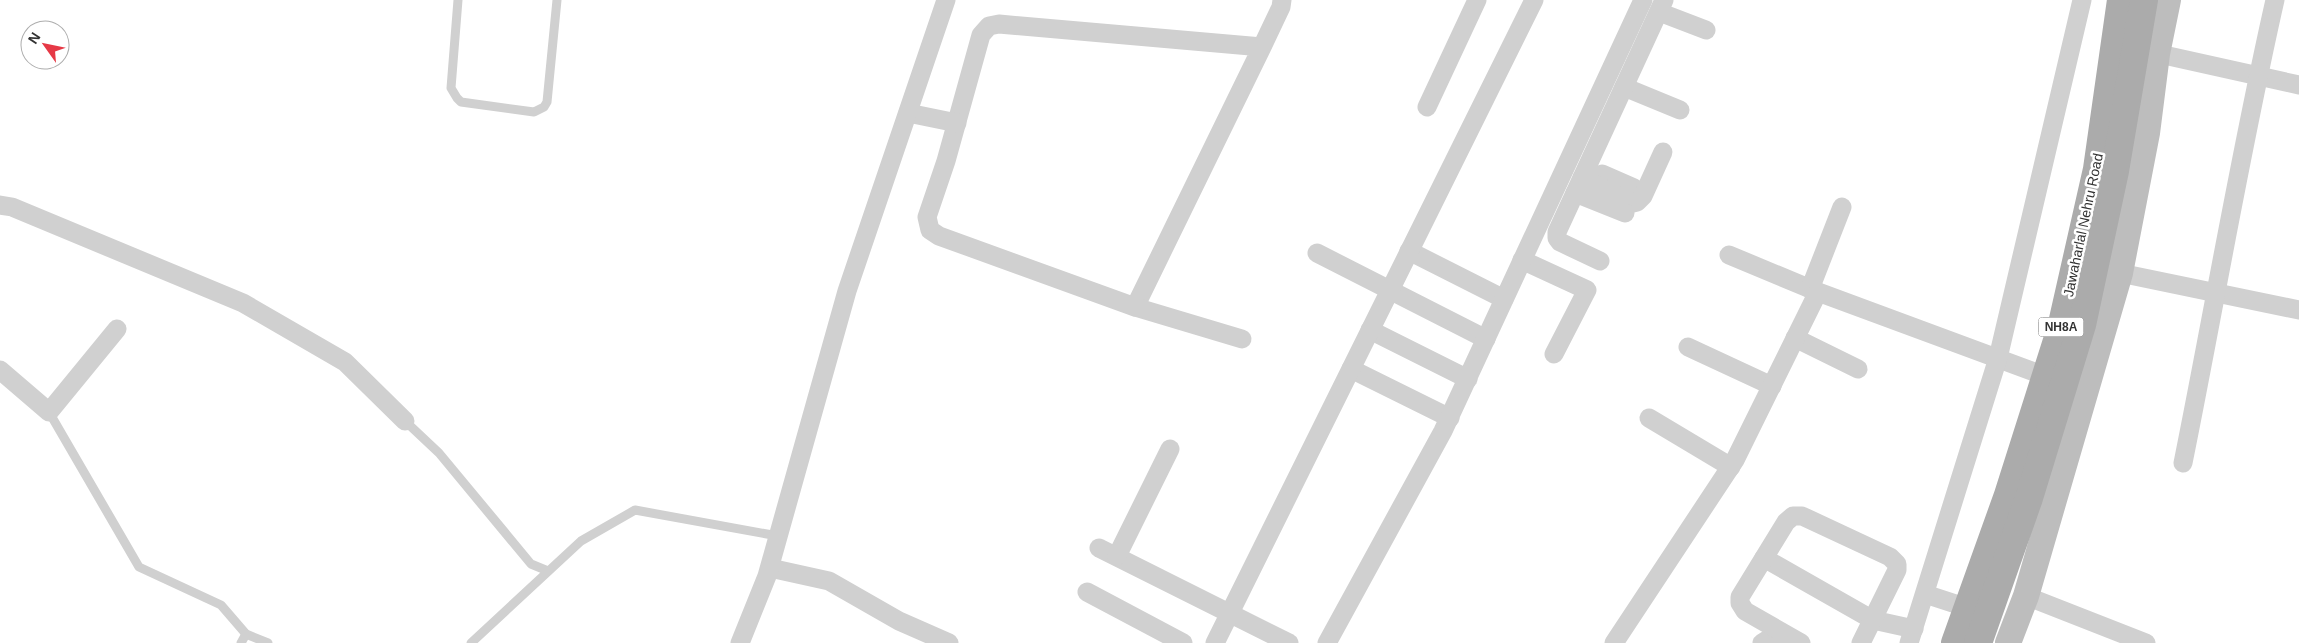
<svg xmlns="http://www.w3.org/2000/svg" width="2299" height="643" font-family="Helvetica,sans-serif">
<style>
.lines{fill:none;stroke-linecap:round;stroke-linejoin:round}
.lane{stroke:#d0d0d0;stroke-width:9}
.street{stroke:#d0d0d0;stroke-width:19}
.secondary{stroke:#bdbdbd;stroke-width:26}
.primary{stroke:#ababab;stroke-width:28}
.labels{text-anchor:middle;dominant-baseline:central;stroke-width:5;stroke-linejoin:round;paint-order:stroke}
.shield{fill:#fff;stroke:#707070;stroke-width:1}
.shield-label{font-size:12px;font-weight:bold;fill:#333}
.street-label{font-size:14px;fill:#333;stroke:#fff}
</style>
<rect width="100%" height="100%" fill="#fff"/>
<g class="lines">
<g class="lane">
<polyline points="458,0 451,88 457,98 461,102 534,112 544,107 547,102 557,0"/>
<polyline points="49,412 139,567 221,605 246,634 268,643"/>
<polyline points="405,421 439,453 531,564 548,571"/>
<polyline points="241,643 246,634"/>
<polyline points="471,643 581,541 635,510 778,536"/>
</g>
<g class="street">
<polyline points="1659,12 1706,30"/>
<polyline points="1262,47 999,24 989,26 981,35 946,161 927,217 930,230 939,236 1135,307 1262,47 1281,7 1282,0"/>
<polyline points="2146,51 2299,85"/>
<polyline points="1624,87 1680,110"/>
<polyline points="1427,107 1477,0"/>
<polyline points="908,113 957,123"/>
<polyline points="1602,174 1634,188"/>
<polyline points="1582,178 1633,203 1637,202 1643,196 1663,152"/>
<polyline points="1575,193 1625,213"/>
<polyline points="0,205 12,207 243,303 345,362 405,421"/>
<polyline points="1409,251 1504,299"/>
<polyline points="1317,253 1486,339"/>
<polyline points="1729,255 1818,292"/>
<polyline points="1522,260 1587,290 1554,354"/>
<polyline points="1600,261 1560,242 1557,238 1557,232 1664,0"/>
<polyline points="2120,273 2299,310"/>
<polyline points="1810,289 1842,207"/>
<polyline points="1135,307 1242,339"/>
<polyline points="1370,330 1468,379"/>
<polyline points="1795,338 1858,369"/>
<polyline points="1688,347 1772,386"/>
<polyline points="1351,369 1450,418"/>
<polyline points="0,370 49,412 117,329"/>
<polyline points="1649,418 1731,467"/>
<path d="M2183 463C2214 309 2240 154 2275 0"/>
<polyline points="1099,548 1289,643"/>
<polyline points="1117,556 1170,449"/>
<polyline points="1764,558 1873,620 1914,629"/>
<polyline points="770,568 829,581 899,621 949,643"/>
<polyline points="1087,592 1183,643"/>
<polyline points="1925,594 1968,608"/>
<polyline points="2026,596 2146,643"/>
<polyline points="740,643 767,576 847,291 946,0"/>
<polyline points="1215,643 1534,0"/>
<polyline points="1327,643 1443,431 1643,0"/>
<polyline points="1614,643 1735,460 1818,292 2045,376"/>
<polyline points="1762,643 1770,638 1779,643"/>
<polyline points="1801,643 1745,611 1740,603 1740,597 1786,522 1793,516 1802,516 1890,557 1897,564 1897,570 1861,643"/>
<polyline points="1909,643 1998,358 2082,0"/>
</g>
<polyline class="secondary" points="2008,643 2026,596 2120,273 2147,133 2157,54 2168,0"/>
<g class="primary">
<polyline points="1955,643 2008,495 2061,328 2097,169 2121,0"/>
<polyline points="1978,643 2029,498 2082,325 2115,171 2144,0"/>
</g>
</g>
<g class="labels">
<rect class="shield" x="2038.5" y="317.5" width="45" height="19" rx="4"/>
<g class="shield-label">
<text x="2061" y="327">NH8A</text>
</g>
<g class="street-label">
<text transform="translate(2083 225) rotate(-78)">Jawaharlal Nehru Road</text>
</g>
</g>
<g transform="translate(45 45) rotate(303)"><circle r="24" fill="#ffffff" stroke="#adadad"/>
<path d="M0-4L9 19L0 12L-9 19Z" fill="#e63946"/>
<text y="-8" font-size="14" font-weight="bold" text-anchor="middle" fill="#333333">N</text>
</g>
</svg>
